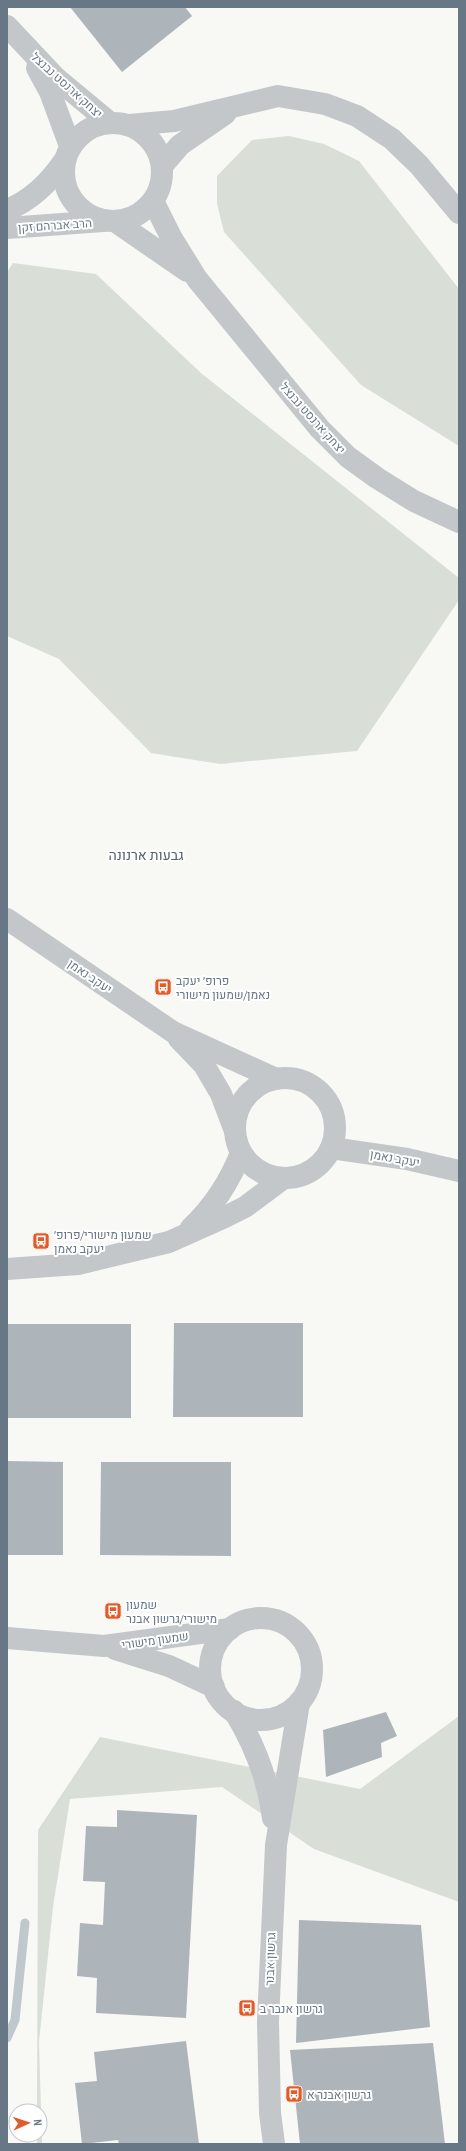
<svg xmlns="http://www.w3.org/2000/svg" width="466" height="2151" font-family="'PT Sans Narrow',Heebo,sans-serif">
<style>
.green{fill:#d9dfd6}
.lines{fill:none;stroke-linecap:round;stroke-linejoin:round}
.stream{stroke:#bec8cd;stroke-width:9}
.building{fill:#adb4ba}
.minor{stroke:#c3c7ca;stroke-width:22}
.labels{text-anchor:middle;dominant-baseline:central;stroke-width:4;stroke-linejoin:round;paint-order:stroke}
.street-label{font-size:12px;fill:#677786;stroke:#fff}
.poi-label{font-size:12px;fill:#677786;stroke:#fff;text-anchor:start}
.quarter-label{font-size:14px;fill:#55616b;stroke:#fff}
</style>
<rect width="100%" height="100%" fill="#f8f8f5"/>
<g class="green">
<polygon points="289,136 324,144 359,161 459,289 459,446 361,385 224,232 217,204 217,176 252,140"/>
<polygon points="13,263 96,274 201,373 459,578 459,600 357,751 220,764 151,753 59,659 7,636 7,272"/>
<polygon points="459,1716 459,1902 314,1849 222,1787 70,1799 53,1907 39,2042 42,2144 37,2144 37,2135 40,2135 40,2111 37,2111 38,1830 100,1737 360,1789"/>
</g>
<g class="lines">
<polyline class="stream" points="7,2038 15,2020 25,1923"/>
</g>
<g class="building">
<polygon points="70,7 185,7 192,16 122,72"/>
<polygon points="174,1323 303,1323 303,1417 173,1417"/>
<rect x="7" y="1324" width="124" height="94"/>
<polygon points="7,1461 63,1462 63,1555 7,1555"/>
<polygon points="101,1462 231,1462 231,1556 100,1555"/>
<polygon points="386,1712 397,1736 381,1743 382,1757 326,1777 323,1730"/>
<polygon points="117,1810 197,1815 186,2018 96,2013 97,1978 77,1976 80,1923 103,1925 105,1882 83,1881 86,1826 117,1827"/>
<polygon points="299,1920 421,1925 430,2027 296,2043"/>
<polygon points="186,2041 199,2144 119,2144 118,2140 82,2144 75,2083 97,2081 94,2052"/>
<polygon points="433,2043 445,2144 300,2144 290,2050"/>
</g>
<g class="lines">
<g class="minor">
<polyline points="7,26 56,78 109,122"/>
<polyline points="37,68 50,92 70,146"/>
<circle cx="113" cy="172" r="49"/>
<polyline points="129,125 174,121 278,96 325,104 357,116 392,139 419,165 459,213"/>
<polyline points="162,166 180,145 225,114"/>
<polyline points="153,201 171,237 197,279 320,429 348,457 377,478 414,501 459,522"/>
<path d="M7 210C32 200 49 183 64 161"/>
<polyline points="116,222 187,271"/>
<polyline points="7,228 103,221"/>
<polyline points="7,919 173,1032 276,1079"/>
<polyline points="179,1039 204,1065 221,1094 235,1131"/>
<circle cx="285" cy="1128" r="50"/>
<polyline points="331,1148 407,1159 459,1171"/>
<path d="M191 1228C214 1206 229 1183 241 1153"/>
<polyline points="7,1269 78,1264 169,1242 225,1217 245,1207 284,1178"/>
<circle cx="261" cy="1669" r="51"/>
<polyline points="7,1638 104,1646 230,1629"/>
<polyline points="115,1649 169,1666 214,1687"/>
<path d="M234 1711C255 1745 268 1779 273 1818"/>
<polyline points="274,2144 270,2113 268,2021 276,1845 299,1703"/>
</g>
</g>
<defs>
<symbol id="bus-square" viewBox="-11 -11 22 22"><rect x="-9" y="-9" width="18" height="18" rx="4" fill="#e25b2b" stroke="#fff"/><path d="M-5-6H5V4H4V6H2V4H-2V6H-4V4H-5ZM-3.5-4V0h7V-4ZM-3.5 1.2v1.5H-2V1.2ZM2 1.2v1.5H3.5V1.2Z" fill="#fff"/></symbol>
</defs>
<g fill-rule="evenodd">
<use href="#bus-square" x="153" y="977" width="20" height="20"/>
<use href="#bus-square" x="31" y="1231" width="20" height="20"/>
<use href="#bus-square" x="103" y="1601" width="20" height="20"/>
<use href="#bus-square" x="237" y="1998" width="20" height="20"/>
<use href="#bus-square" x="284" y="2084" width="20" height="20"/>
</g>
<g class="labels">
<g class="street-label">
<text transform="translate(67 85) rotate(42)">יצחק ארנסט נבנצל</text>
<text transform="translate(55 225) rotate(-4)">הרב אברהם זקן</text>
<text transform="translate(313 418) rotate(48)">יצחק ארנסט נבנצל</text>
<text transform="translate(90 976) rotate(34)">יעקב נאמן</text>
<text transform="translate(395 1158) rotate(10)">יעקב נאמן</text>
<text transform="translate(155 1640) rotate(-8)">שמעון מישורי</text>
<text transform="translate(270 1959) rotate(-88)">גרשון אבנר</text>
</g>
<g class="poi-label">
<text x="176" y="980">פרופ׳ יעקב<tspan x="176" dy="14">נאמן/שמעון מישורי</tspan></text>
<text x="54" y="1234">שמעון מישורי/פרופ׳<tspan x="54" dy="14">יעקב נאמן</tspan></text>
<text x="126" y="1604">שמעון<tspan x="126" dy="14">מישורי/גרשון אבנר</tspan></text>
<text x="260" y="2008">גרשון אנבר ב</text>
<text x="307" y="2094">גרשון אבנר א</text>
</g>
<g class="quarter-label">
<text x="146" y="855">גבעות ארנונה</text>
</g>
</g>
<rect width="466" height="2151" fill="none" stroke="#677786" stroke-width="16"/>
<g transform="translate(28 2123) rotate(87)"><circle r="19" fill="#ffffff" stroke="#c2c9cf"/>
<path d="M0-3L7 15L0 10L-7 15Z" fill="#e25b2b"/>
<text y="-6" font-size="11" font-weight="bold" text-anchor="middle" fill="#677786">N</text>
</g>
</svg>
